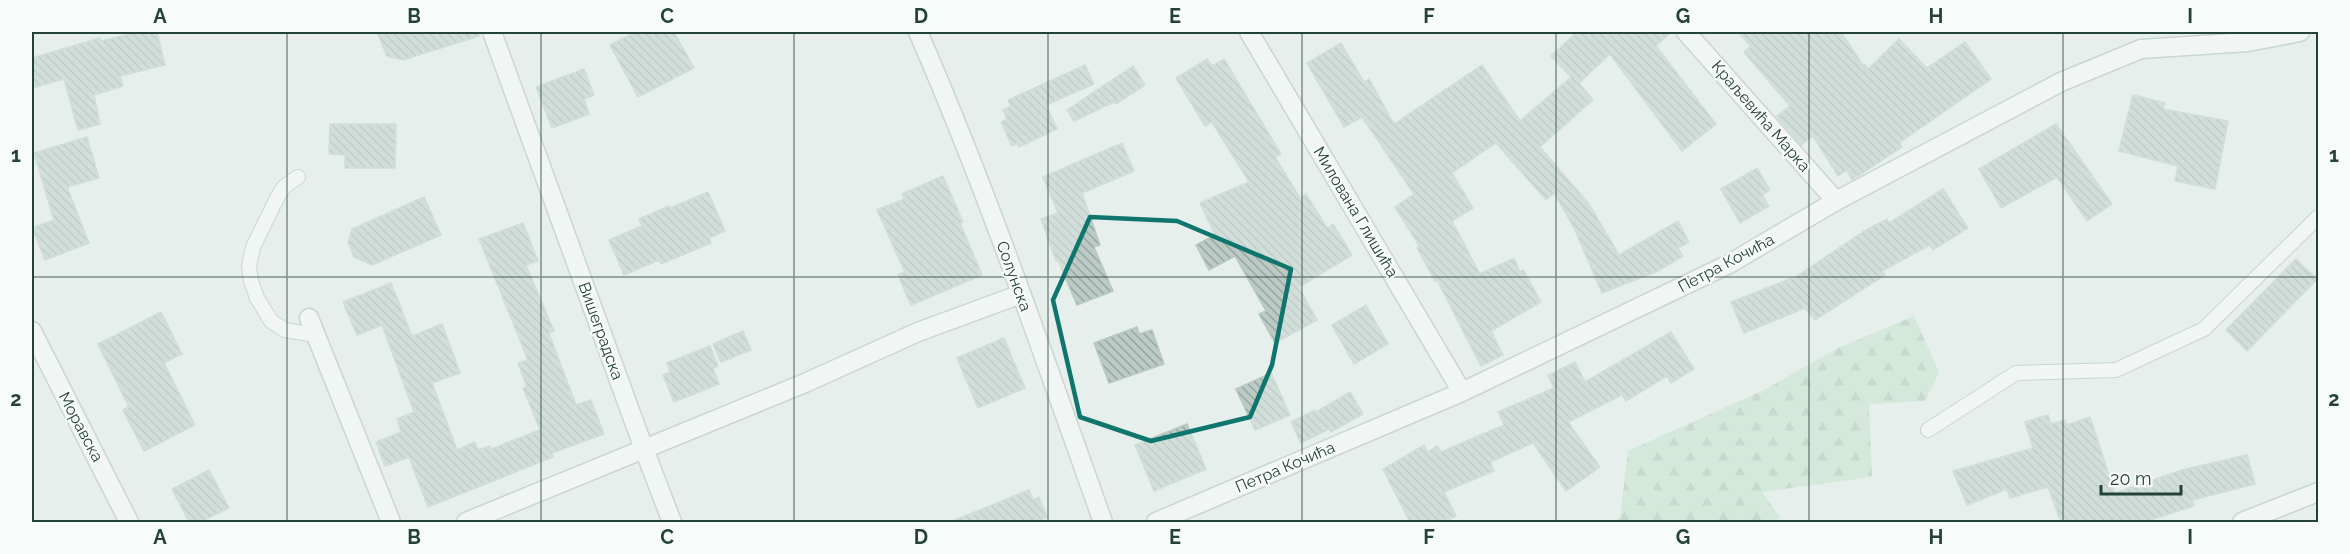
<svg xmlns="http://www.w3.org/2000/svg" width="2350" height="554" font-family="Raleway,sans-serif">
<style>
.forest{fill:url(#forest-firs)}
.building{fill:url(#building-back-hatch);stroke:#b8c9c2;stroke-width:1.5}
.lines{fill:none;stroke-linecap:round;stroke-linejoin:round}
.service-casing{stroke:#a8b8b2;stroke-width:16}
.minor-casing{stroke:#a8b8b2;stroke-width:21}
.service{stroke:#fff;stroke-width:14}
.minor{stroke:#fff;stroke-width:18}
.marked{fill:none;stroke:#0f766e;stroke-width:4.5;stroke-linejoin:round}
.grid{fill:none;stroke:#24423a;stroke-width:1.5;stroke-opacity:0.55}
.labels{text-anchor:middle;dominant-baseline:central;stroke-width:4.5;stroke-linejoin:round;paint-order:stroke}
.street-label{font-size:16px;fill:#24423a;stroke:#f7fbf9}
.neatline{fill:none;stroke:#24423a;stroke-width:2}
.grid-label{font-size:20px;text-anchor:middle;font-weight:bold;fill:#24423a}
</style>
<defs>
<pattern id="forest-firs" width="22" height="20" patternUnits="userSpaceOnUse" patternTransform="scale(1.5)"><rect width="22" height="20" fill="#bfe0c8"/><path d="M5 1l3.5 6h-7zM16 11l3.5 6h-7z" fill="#a4c1ad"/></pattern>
<pattern id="building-back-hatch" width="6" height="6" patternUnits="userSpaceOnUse" patternTransform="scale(1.5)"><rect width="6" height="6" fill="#bbcac4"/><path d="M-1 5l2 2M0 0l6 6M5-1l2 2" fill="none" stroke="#98a6a0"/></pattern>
</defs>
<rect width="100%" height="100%" fill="#e6efeb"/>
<polygon class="forest" points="1914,316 1939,373 1925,401 1869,404 1872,477 1762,492 1781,518 1770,522 1612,522 1620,518 1628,451 1764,390 1838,348"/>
<g class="building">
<polygon points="138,32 157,32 165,65 120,76 123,86 94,95 100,124 78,130 64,79 32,88 32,58 100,38 101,41"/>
<polygon points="377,32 478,32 479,36 403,60 387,56"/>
<polygon points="635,32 674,32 694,68 638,97 610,45"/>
<polygon points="1577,32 1671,32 1656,46 1716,124 1682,151 1610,54 1579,83 1593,100 1540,147 1589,204 1619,255 1678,221 1689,242 1678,248 1683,256 1658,271 1602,293 1574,228 1554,193 1546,200 1496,143 1452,173 1473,208 1452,221 1480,274 1514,258 1520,272 1523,270 1541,302 1491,331 1503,355 1481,366 1437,280 1435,281 1417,248 1420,247 1395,207 1414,194 1362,117 1344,127 1307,63 1341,43 1364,82 1369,79 1394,124 1482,65 1520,121 1571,77 1551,56"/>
<polygon points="1738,32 1841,32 1863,65 1865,64 1868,69 1899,39 1927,68 1965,42 1991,79 1899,143 1902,147 1852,180 1847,170 1838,176 1813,136 1801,145 1777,116 1790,106 1744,52 1751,46"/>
<polygon points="1207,59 1212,66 1224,59 1281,154 1275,157 1300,198 1306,194 1327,228 1333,224 1352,255 1299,287 1317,320 1275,343 1259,314 1266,311 1235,256 1209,270 1196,245 1215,235 1200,203 1249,182 1212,122 1205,126 1176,78"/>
<polygon points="1085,65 1094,84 1046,105 1057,129 1019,147 1017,143 1012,146 1001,122 1007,119 1003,110 1011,106 1008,100"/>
<polygon points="1133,66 1145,85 1116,104 1114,102 1074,121 1067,110"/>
<polygon points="584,69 594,95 584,99 589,114 552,128 536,87"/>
<polygon points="2133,95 2165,103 2163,109 2228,121 2215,189 2175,181 2178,166 2119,151"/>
<polygon points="330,124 396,124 395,168 345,168 345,155 329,154"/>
<polygon points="2056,124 2112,204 2087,221 2057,177 2001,208 1979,169"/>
<polygon points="87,137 99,178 67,187 89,243 45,260 32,228 54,220 34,153"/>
<polygon points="1122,143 1134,171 1082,193 1100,245 1094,247 1113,291 1077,305 1058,260 1056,261 1041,219 1058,213 1043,177"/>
<polygon points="1757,168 1770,190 1762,195 1769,206 1740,223 1721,189"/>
<polygon points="943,176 963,222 960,223 982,275 911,305 898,275 905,272 877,210 904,199 902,194"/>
<polygon points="1943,189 1968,228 1933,250 1930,245 1882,271 1885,275 1815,320 1805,308 1744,333 1731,302 1797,276 1866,230 1887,219 1889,223"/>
<polygon points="708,192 725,231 709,238 711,243 661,264 659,260 624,275 609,240 642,226 639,219 669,206 670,208"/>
<polygon points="424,197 441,235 372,265 354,257 348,242 352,229"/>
<polygon points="523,223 538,261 526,265 554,331 549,333 576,405 591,400 604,434 552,453 553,457 428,507 409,457 385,466 376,442 401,432 397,419 414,412 382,325 357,335 343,302 391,283 412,336 442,324 460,373 432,383 457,450 475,442 478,450 490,446 491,449 540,430 523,388 527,387 518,363 528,360 479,239"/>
<polygon points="2296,259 2317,279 2247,351 2226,330"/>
<polygon points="1366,305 1388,344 1354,364 1332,325"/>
<polygon points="161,312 182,354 164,363 195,425 144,451 123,410 129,407 98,344"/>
<polygon points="1137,327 1139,334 1152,330 1164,364 1109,383 1094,343"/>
<polygon points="743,331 751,350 721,362 713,344"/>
<polygon points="1671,332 1694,369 1671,383 1667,376 1626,401 1622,395 1568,422 1600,467 1566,491 1533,443 1490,462 1494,471 1444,492 1456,516 1442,522 1410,522 1383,469 1424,445 1428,452 1437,446 1441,452 1504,425 1498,412 1554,388 1548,375 1575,362 1585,382"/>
<polygon points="1004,338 1025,388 978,408 957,358"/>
<polygon points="710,346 718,366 713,368 719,384 674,402 663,375 670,372 667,363"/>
<polygon points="1271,373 1290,415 1255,430 1236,389"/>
<polygon points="1350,392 1363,414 1331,432 1329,429 1301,443 1291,422 1315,410 1316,412"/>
<polygon points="2048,415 2051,424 2065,420 2067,425 2090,417 2115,493 2182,470 2247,455 2255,484 2192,500 2194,506 2144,522 2061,522 2048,487 2010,498 2007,489 1967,505 1953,471 2033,448 2025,422"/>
<polygon points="1187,424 1206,469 1154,491 1135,445"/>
<polygon points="209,470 229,508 200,522 189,522 172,489"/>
<polygon points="1029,490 1033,500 1039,497 1047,517 1041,520 1042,522 950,522"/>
</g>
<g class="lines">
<defs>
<g id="service">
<polyline points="298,177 284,187 278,196 253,247 249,266 251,281 257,298 271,321 285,330 316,335"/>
<polyline points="1928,430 2016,373 2116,370 2204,329 2318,217"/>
</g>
<g id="minor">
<path d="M918 32C988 192 1044 358 1103 522"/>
<polyline points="1249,32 1462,392"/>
<polyline points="1686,32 1836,201"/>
<polyline points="309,318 391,522"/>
<polyline points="32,331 129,522"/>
<polyline points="466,522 644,449 492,32"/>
<polyline points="672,522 644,449 805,383 918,332 1021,294"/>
<polyline points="1156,522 1462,392 1729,264 1836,201 2061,82 2141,49 2248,42 2300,32"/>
<polyline points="2242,522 2318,492"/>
</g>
</defs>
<use href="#service" class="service-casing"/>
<use href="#minor" class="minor-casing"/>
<use href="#service" class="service"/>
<use href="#minor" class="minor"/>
</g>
<path d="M0 0H2350V554H0ZM1090 217 1177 221 1291 269 1272 365 1250 417 1151 441 1080 417 1053 300Z" fill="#e6efeb" fill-opacity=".55" fill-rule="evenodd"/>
<path class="marked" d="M1090 217 1177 221 1291 269 1272 365 1250 417 1151 441 1080 417 1053 300Z"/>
<path class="grid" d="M287 32V522M541 32V522M794 32V522M1048 32V522M1302 32V522M1556 32V522M1809 32V522M2063 32V522M32 277H2318"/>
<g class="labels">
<g class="street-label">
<text transform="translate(1761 116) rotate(49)">Краљевића Марка</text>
<text transform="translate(1356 212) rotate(59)">Милована Глишића</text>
<text transform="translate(1726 263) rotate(-28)">Петра Кочића</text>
<text transform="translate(1014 276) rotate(70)">Солунска</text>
<text transform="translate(601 331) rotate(70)">Вишеградска</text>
<text transform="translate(81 427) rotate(62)">Моравска</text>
<text transform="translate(1285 467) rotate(-23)">Петра Кочића</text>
</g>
</g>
<rect width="2350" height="554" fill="none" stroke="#f7fbf9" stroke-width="66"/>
<path d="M2101 485v9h80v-9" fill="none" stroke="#24423a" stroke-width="3"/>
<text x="2110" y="485" font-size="18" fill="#24423a" stroke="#f7fbf9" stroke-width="4.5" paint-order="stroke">20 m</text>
<rect x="33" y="33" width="2284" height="488" class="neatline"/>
<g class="grid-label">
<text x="160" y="23">A</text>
<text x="414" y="23">B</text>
<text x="667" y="23">C</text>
<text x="921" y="23">D</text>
<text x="1175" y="23">E</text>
<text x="1429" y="23">F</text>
<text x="1683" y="23">G</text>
<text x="1936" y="23">H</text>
<text x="2190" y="23">I</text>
<text x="16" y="162">1</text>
<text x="2334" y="162">1</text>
<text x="16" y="406">2</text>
<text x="2334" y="406">2</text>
<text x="160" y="544">A</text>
<text x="414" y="544">B</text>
<text x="667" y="544">C</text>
<text x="921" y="544">D</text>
<text x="1175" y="544">E</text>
<text x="1429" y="544">F</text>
<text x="1683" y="544">G</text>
<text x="1936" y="544">H</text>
<text x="2190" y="544">I</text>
</g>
</svg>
